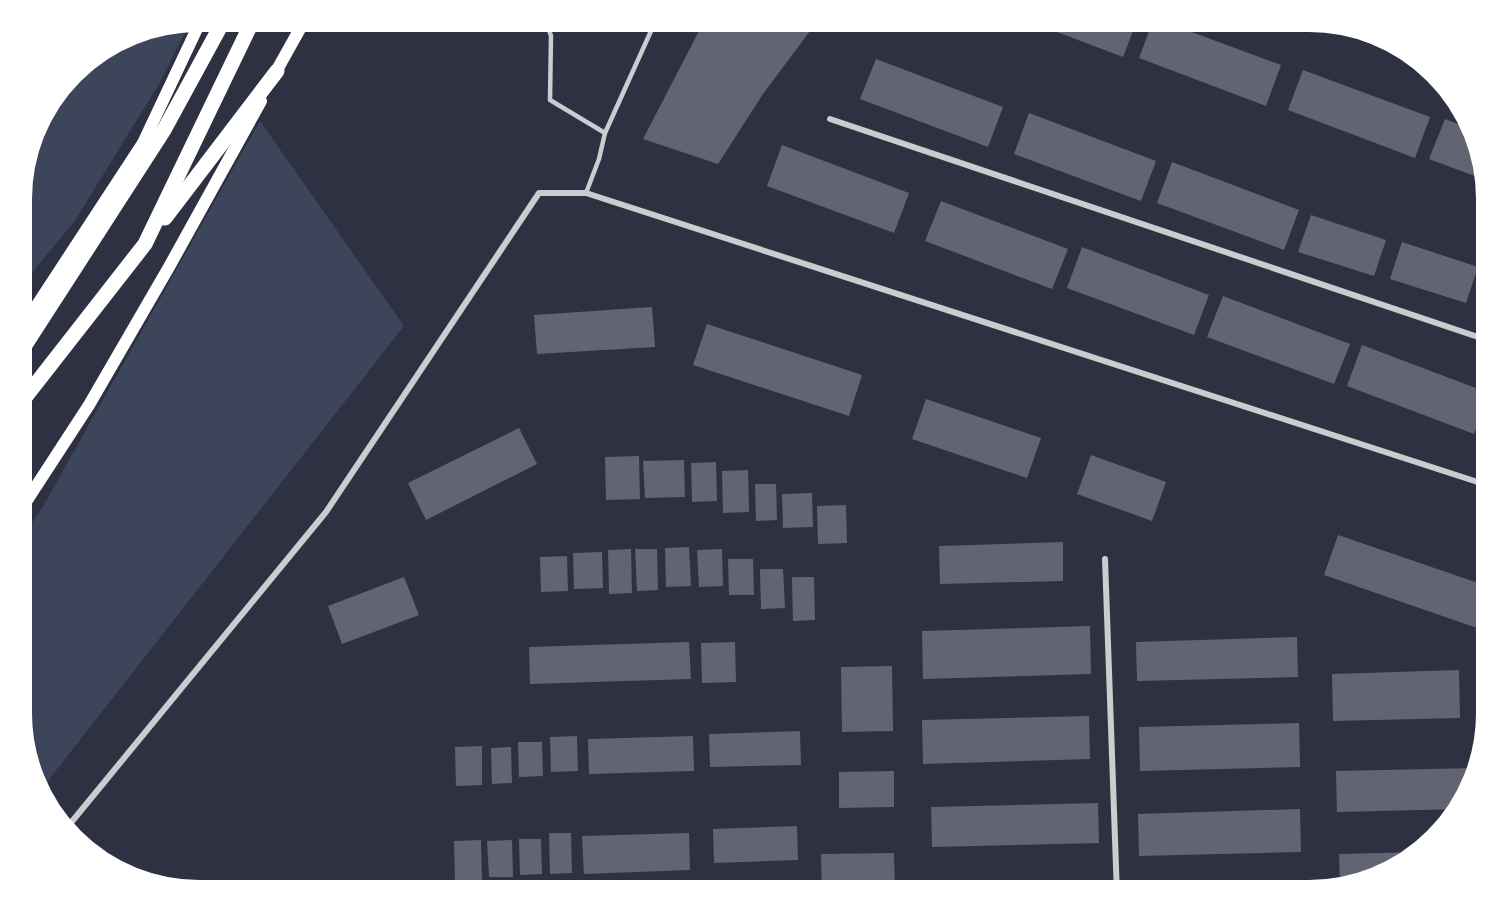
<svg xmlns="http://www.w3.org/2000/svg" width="1508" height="913" font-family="'PT Sans',sans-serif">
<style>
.green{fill:#3c4559}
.building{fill:#626471}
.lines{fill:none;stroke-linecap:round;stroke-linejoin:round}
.service{stroke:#caccd0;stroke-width:4.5}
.minor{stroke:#caccd0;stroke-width:6}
.secondary{stroke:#fff;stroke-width:12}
.trunk{stroke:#fff;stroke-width:15}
.rim{fill:none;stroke:#fff;stroke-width:8}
</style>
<rect width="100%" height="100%" fill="#2d3142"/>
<g class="green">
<polygon points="192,19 159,84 74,222 20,287 20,176 37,119 80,63 130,32"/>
<polygon points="260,121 404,326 40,791 20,737 20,540 42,508"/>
</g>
<g class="building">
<polygon points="678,18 823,18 810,31 763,94 718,164 643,139 700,29"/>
<polygon points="1020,18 1138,18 1123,57"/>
<polygon points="1154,18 1281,65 1266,106 1139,58"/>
<polygon points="876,59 1003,107 988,147 860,99"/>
<polygon points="1303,70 1430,117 1415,158 1288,110"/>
<polygon points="1029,113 1156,161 1141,201 1014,154"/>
<polygon points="1445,119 1472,129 1488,181 1429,159"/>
<polygon points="782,145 909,193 894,233 767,186"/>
<polygon points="1172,162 1299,210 1284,250 1157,203"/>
<polygon points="941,201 1068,249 1052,289 925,241"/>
<polygon points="1311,215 1386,240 1374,276 1298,252"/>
<polygon points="1402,242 1478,267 1466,303 1390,279"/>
<polygon points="1082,247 1209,295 1194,335 1067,288"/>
<polygon points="1489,292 1490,292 1490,313 1483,311"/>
<polygon points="1223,296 1350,344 1334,384 1207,337"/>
<polygon points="652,307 655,347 537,354 534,315"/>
<polygon points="707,324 862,375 849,416 693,365"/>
<polygon points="1362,345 1489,393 1474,434 1347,386"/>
<polygon points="926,399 1041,438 1027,478 912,439"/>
<polygon points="519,428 537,464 426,520 408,483"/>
<polygon points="1091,455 1166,482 1152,521 1077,494"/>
<polygon points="639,456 640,499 606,500 605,457"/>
<polygon points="684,460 685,497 645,498 643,461"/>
<polygon points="716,462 717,501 692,502 691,463"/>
<polygon points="748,470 749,512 723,513 722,471"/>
<polygon points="755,484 776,484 777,520 756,521"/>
<polygon points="812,493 813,527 783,528 782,494"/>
<polygon points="846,505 847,543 818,544 817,506"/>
<polygon points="1338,535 1490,587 1477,628 1324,575"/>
<polygon points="1063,542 1063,581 940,584 939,546"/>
<polygon points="689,547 691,586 666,587 665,548"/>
<polygon points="631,549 632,593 609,594 608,550"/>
<polygon points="635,549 657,549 658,590 637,591"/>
<polygon points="722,549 723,586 699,587 697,550"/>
<polygon points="602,552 603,588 574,589 573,553"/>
<polygon points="567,556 568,591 541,592 540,557"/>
<polygon points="728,559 753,559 754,595 729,595"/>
<polygon points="760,569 783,569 785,608 761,609"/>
<polygon points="404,577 419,615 342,644 328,606"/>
<polygon points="792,577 814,577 815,620 793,621"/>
<polygon points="1090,626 1091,674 923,679 922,631"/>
<polygon points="1297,637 1298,677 1137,681 1136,642"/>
<polygon points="689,642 691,679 530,684 529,647"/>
<polygon points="735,642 736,682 702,683 701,643"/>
<polygon points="892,666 893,731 842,732 841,667"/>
<polygon points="1459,670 1460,718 1333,721 1332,674"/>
<polygon points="1089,716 1090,759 923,764 922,720"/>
<polygon points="1299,723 1300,767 1140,771 1139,727"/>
<polygon points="800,731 801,765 710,767 709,734"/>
<polygon points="577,736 578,771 551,772 550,737"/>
<polygon points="693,736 694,771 589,774 588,739"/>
<polygon points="518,742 542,742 543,776 519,777"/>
<polygon points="482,746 482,785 456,786 455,747"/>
<polygon points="511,747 512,783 492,784 491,748"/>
<polygon points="1475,768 1461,809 1337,812 1336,771"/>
<polygon points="894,771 894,807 839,808 839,772"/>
<polygon points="1098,803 1099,843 932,847 931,807"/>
<polygon points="1300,809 1301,852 1139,856 1138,814"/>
<polygon points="797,826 798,860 714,863 713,829"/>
<polygon points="549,833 571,833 572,873 550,874"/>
<polygon points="689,833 690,870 584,874 582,836"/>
<polygon points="519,839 541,839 542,874 520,875"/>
<polygon points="481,840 482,881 455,882 454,841"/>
<polygon points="512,840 513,877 489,877 487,841"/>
<polygon points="1419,852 1399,870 1340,889 1339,854"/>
<polygon points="894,853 895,893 822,894 821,854"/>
<polygon points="1102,891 1102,895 1035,895 1035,893"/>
</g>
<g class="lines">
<g class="service">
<polyline points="545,18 551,36 550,100 605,133"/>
<polyline points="586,193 599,159 605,133 651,31 661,18"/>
</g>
<g class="minor">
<polyline points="1310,18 1413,53"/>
<polyline points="830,119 1490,341"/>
<polyline points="1105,559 1117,895"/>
<polyline points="65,830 326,512 539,193 586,193 1490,486"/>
</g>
<g class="secondary">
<polyline points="273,77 306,18"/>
<polyline points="20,331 143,143 202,18"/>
<polyline points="20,511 89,405 169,267 261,101"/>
</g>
<g class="trunk">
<polyline points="165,218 277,71"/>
<polyline points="20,353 164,130 225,18"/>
<polyline points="20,404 145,244 254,18"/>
</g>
</g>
<path d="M0 0H1508V913H0ZM199 28H1309A171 171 0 0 1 1480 199V713A171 171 0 0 1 1309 884H199A171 171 0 0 1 28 713V199A171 171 0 0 1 199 28Z" fill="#fff" fill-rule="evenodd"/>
<path class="rim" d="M199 28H1309A171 171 0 0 1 1480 199V713A171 171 0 0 1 1309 884H199A171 171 0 0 1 28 713V199A171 171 0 0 1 199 28Z"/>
</svg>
